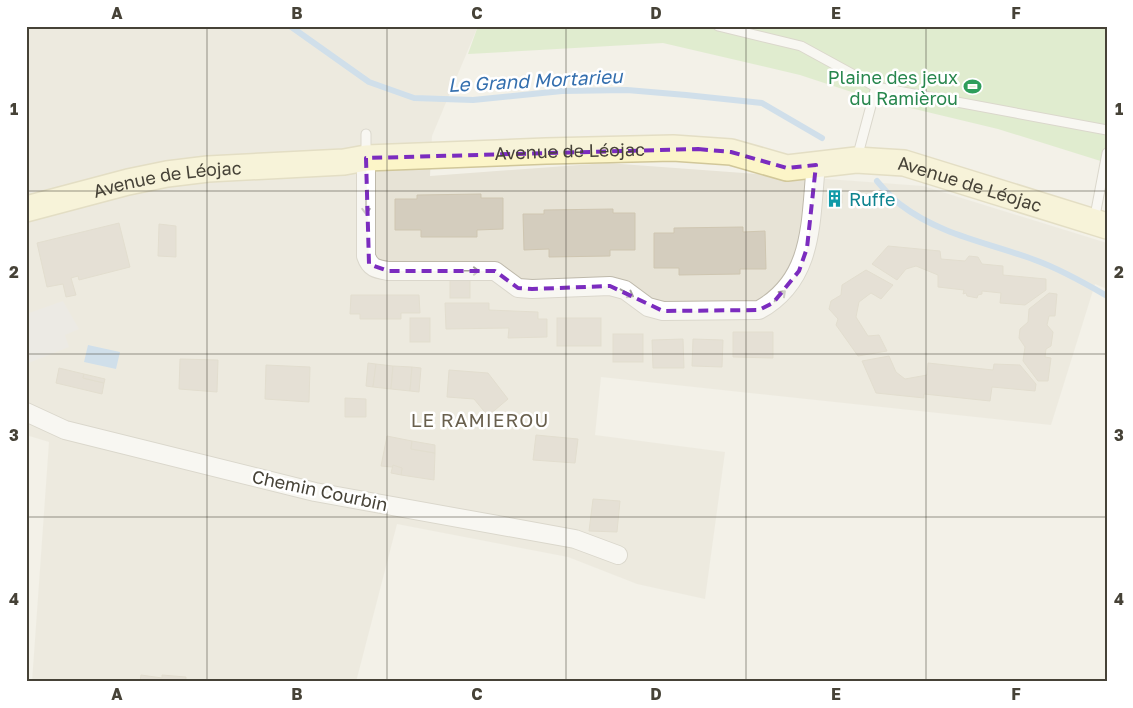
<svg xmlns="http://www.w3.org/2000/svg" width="1133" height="708" font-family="'Golos Text',sans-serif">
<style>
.residential{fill:#e7e3d6}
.green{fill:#cae6b2}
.parking{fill:#e5e3df}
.water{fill:#a6caee}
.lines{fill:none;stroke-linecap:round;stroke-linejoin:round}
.stream{stroke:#a6caee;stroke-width:6}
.building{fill:#d4cdbe;stroke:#cfc6b1}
.service-casing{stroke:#beb9ab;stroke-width:11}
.minor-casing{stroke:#beb9ab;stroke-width:20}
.secondary-casing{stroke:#d1c799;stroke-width:28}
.service{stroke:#fff;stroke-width:9}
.minor{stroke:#fff;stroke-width:18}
.secondary{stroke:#fcf5c8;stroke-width:25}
.oneway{stroke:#a2a09b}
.marked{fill:none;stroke:#7b2cbf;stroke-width:4;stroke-dasharray:10 6;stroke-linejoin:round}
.grid{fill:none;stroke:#464237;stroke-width:1;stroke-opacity:0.55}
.labels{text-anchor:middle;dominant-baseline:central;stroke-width:5;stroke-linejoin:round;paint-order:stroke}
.leisure-label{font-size:18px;fill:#27864d;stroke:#fff;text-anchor:end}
.street-label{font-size:18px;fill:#464237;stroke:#fff}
.culture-label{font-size:18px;fill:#0d838f;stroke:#fff;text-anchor:start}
.water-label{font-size:19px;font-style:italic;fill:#346fae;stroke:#fff}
.neighbourhood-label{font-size:19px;letter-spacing:1px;fill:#69604e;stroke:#fff}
.neatline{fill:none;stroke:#464237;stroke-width:2}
.grid-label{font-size:16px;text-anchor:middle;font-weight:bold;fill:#464237}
</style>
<rect width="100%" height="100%" fill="#f3f1e8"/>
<polygon class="residential" points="26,26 478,26 432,136 430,176 607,163 923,186 1107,243 1107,289 1095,284 1051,425 601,377 595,435 725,452 705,599 637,584 568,557 397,524 356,682 32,682 49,442 26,435"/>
<polygon class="green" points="478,26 1107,26 1107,163 998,129 873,99 800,75 663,43 468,54"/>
<polygon class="parking" points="63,301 79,329 65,335 69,347 26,364 26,314"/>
<polygon class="water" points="88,345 120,352 116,369 84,362"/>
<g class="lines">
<g class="stream">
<polyline points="290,26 369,82 414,98 473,100 562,91 627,90 686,95 762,103 822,138"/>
<path d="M877 181C884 189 892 199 901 205 940 235 990 243 1035 260 1060 269 1083 282 1107 296"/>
</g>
</g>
<g class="building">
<polygon points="481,194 481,198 503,198 503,229 477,230 477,237 421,237 421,230 395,230 395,199 417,199 417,195"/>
<rect x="827" y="195" width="15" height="8"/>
<polygon points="613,209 613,213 635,213 635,250 610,250 610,256 549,257 549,249 524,250 523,214 544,214 544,210"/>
<polygon points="119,223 130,267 79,280 78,276 71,278 76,295 66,297 63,284 47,287 37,243"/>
<polygon points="159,224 176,226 176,257 158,256"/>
<polygon points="743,227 743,232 765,231 766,269 740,269 740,274 679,275 679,268 654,268 654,233 674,233 674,228"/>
<polygon points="888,246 940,251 941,259 965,261 969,256 978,257 982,264 1003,266 1003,275 1046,279 1046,290 1025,305 1000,303 1001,293 982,291 982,294 978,295 977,298 967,296 966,293 963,294 964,290 938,287 938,275 916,266 906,269 897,280 872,264"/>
<polygon points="866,270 893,285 881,299 871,293 859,302 856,317 868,336 879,335 887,351 858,356 836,325 838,319 829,309 831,301 841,295 842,285"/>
<rect x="450" y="279" width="20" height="19"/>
<polygon points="1049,293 1057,294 1055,316 1049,316 1047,325 1053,332 1051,346 1046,349 1045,357 1051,358 1048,381 1038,381 1023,361 1025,347 1019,338 1020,329 1028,322 1029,309"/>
<polygon points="351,295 419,295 420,313 401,313 401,319 360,319 360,314 350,314"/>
<polygon points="445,303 489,303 489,310 538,312 538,319 547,319 547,337 508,338 509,328 446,329"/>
<rect x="410" y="318" width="20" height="24"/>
<rect x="557" y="318" width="44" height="28"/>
<polygon points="733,332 773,332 773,358 733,357"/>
<rect x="613" y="334" width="30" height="28"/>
<polygon points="683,339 684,368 653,368 652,340"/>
<polygon points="693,339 723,340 722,367 692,366"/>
<polygon points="889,356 896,372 905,379 927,375 928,363 993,370 994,364 1020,365 1036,384 1035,391 992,387 990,401 924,394 924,398 876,393 862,361"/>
<polygon points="180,359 218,360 217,392 179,389"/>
<polygon points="368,363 376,364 373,387 366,386"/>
<polygon points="376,364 393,366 391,389 373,387"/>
<polygon points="266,365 310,367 309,402 265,399"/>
<polygon points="393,366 412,367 410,391 391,389"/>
<polygon points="412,367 421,368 419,392 410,391"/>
<polygon points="59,368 84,374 83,378 104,383 102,394 56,383"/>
<polygon points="449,370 488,373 508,399 488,416 474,399 447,397"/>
<polygon points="84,374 105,379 104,383 83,378"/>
<polygon points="345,398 366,399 366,417 345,417"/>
<polygon points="536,435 578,439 575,463 533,460"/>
<polygon points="387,436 412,441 411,449 435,453 434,480 401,475 402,468 381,466"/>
<polygon points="412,441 435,445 435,453 411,449"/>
<polygon points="393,465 402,468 401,475 391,473"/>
<polygon points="593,499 620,501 617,532 589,531"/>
<polygon points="141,675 162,678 162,675 186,677 186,682 140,682"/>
</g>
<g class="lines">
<defs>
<g id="service">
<polyline points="718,26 801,46 876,87 857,158"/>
<polyline points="876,87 1107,130"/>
<polyline points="366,134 366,156"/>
<polyline points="1094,221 1107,153"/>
</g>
<g id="minor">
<path d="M366 158V256C370 268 376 269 388 271H495L518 288 532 289 610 286 625 290 648 307 663 311 759 310C815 279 810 220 816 165"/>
<polyline points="26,412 65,430 315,492 575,539 618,555"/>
</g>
<g id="secondary">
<path id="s1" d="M26 209 128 182 167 174 208 169 344 162 366 158 546 151 673 148 731 152 787 168 856 160 904 163 1107 226"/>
</g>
</defs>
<use href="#service" class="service-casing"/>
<use href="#minor" class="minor-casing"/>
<use href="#secondary" class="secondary-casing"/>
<use href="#service" class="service"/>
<use href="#minor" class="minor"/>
<use href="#secondary" class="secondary"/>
</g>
<defs><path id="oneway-shaft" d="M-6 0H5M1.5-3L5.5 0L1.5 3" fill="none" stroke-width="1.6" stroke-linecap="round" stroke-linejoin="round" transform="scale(1.25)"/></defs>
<g class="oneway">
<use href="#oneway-shaft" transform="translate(366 207) rotate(90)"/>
<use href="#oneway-shaft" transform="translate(472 271)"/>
<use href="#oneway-shaft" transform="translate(627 293) rotate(29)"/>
<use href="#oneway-shaft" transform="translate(780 296) rotate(-45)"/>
</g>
<path d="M0 0H1133V708H0ZM698 149 731 152 787 168 816 165 807 248 799 271 773 303 759 310 663 311 610 286 532 289 518 288 495 271H388L369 264 366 158Z" fill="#f3f1e8" fill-opacity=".55" fill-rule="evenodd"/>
<path class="marked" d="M698 149 731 152 787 168 816 165 807 248 799 271 773 303 759 310 663 311 610 286 532 289 518 288 495 271H388L369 264 366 158Z"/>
<path class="grid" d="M207 26V682M387 26V682M566 26V682M746 26V682M926 26V682M26 191H1107M26 354H1107M26 517H1107"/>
<defs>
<symbol id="stadium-bare" viewBox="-9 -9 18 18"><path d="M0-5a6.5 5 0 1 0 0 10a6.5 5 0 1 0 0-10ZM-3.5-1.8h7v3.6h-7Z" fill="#2e9e5b" stroke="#fff" stroke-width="2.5" paint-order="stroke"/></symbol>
<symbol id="building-bare" viewBox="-9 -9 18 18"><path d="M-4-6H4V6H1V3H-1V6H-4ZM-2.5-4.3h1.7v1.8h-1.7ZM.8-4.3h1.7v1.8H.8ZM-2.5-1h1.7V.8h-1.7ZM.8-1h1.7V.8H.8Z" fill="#0f9aa8" stroke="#fff" stroke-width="2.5" paint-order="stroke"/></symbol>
</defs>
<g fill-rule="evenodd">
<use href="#stadium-bare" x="960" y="74" width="25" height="25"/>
<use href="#building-bare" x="822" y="186" width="25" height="25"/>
</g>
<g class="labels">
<g class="leisure-label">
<text x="958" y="77">Plaine des jeux<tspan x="958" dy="21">du Ramièrou</tspan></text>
</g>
<g class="street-label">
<text stroke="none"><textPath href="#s1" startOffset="549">Avenue de Léojac</textPath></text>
<text stroke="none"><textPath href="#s1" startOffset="145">Avenue de Léojac</textPath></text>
<text stroke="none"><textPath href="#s1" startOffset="955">Avenue de Léojac</textPath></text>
<text transform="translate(320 490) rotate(12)">Chemin Courbin</text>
</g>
<g class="culture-label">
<text x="849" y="199">Ruffe</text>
</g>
<g class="water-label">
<text transform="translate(535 80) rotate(-3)">Le Grand Mortarieu</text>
</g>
<g class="neighbourhood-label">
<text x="480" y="419">LE RAMIEROU</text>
</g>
</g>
<rect width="1133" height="708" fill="none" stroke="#ffffff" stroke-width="55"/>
<rect x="28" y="28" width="1078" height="652" class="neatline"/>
<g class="grid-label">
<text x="117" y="19">A</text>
<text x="297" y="19">B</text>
<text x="477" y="19">C</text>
<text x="656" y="19">D</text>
<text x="836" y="19">E</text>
<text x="1016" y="19">F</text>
<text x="14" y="115">1</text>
<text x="1119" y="115">1</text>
<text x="14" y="278">2</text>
<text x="1119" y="278">2</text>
<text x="14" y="441">3</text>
<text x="1119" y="441">3</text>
<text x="14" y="605">4</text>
<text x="1119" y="605">4</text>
<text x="117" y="700">A</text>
<text x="297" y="700">B</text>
<text x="477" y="700">C</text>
<text x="656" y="700">D</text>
<text x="836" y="700">E</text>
<text x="1016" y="700">F</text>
</g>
</svg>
